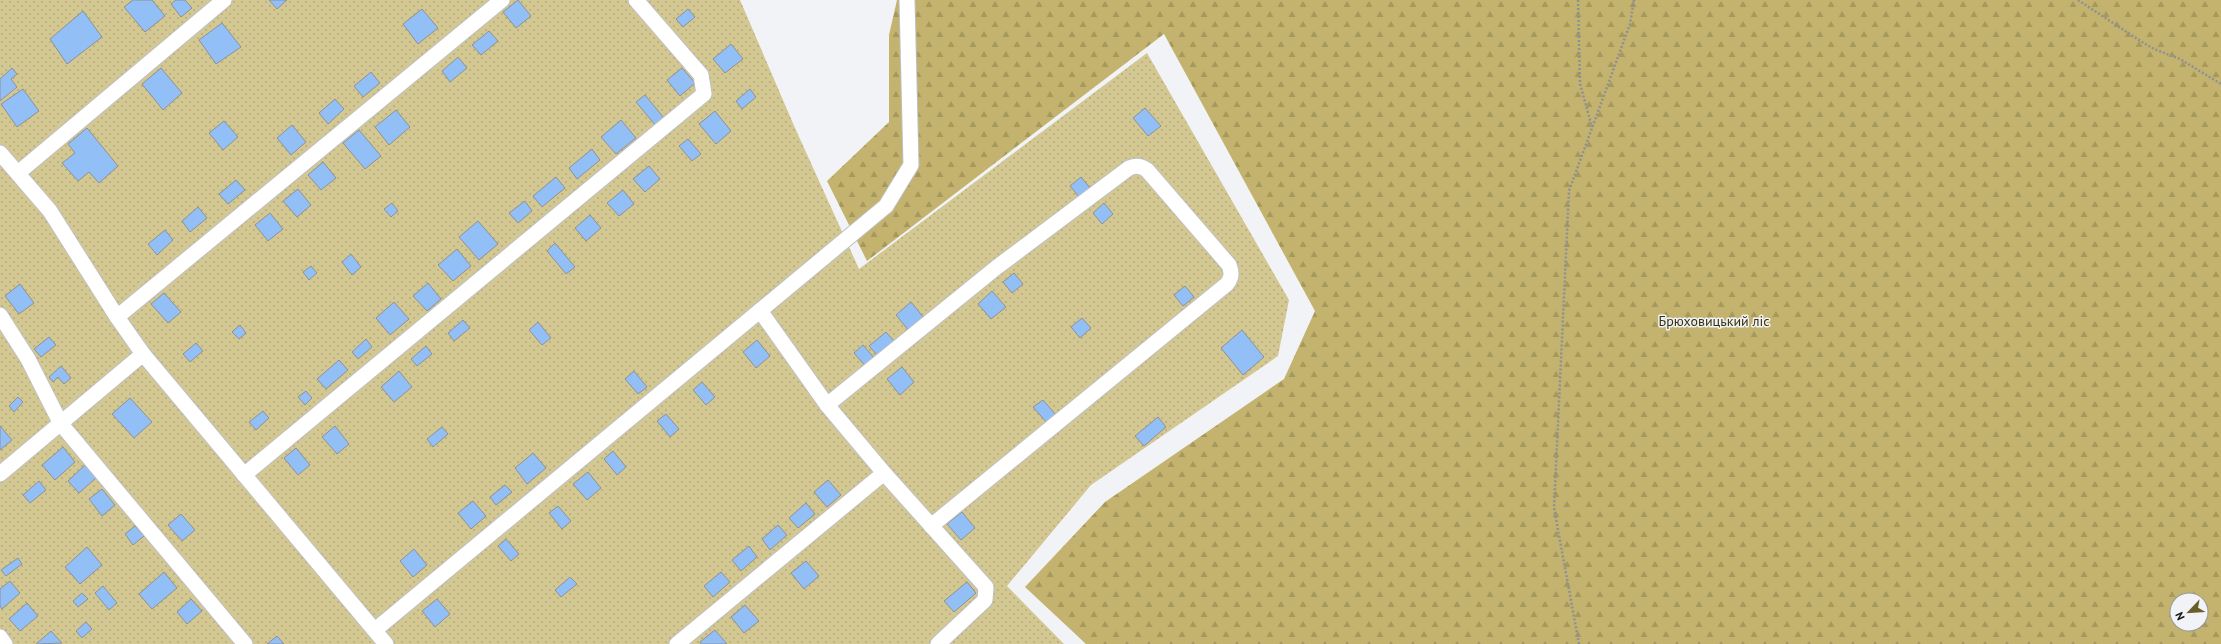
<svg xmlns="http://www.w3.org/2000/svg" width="2221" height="644" font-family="'PT Sans',sans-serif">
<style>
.forest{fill:url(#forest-firs);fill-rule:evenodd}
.park{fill:url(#park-dots)}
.building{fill:#92bff5;stroke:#8f9194}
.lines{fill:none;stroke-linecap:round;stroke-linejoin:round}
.street-casing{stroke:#bec0c3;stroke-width:17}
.path{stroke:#8e9092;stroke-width:2.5;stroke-dasharray:2 2;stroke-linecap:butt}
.street{stroke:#fff;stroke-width:15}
.labels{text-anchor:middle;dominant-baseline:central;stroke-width:3;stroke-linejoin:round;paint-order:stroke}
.park-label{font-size:14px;fill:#373010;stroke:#f1f3f6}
</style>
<defs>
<pattern id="forest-firs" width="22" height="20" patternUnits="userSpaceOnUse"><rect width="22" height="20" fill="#c3b36e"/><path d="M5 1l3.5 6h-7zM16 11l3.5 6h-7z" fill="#a6995e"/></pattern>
<pattern id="park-dots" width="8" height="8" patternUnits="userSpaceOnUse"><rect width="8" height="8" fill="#d3c792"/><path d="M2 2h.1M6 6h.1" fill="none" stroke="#b4aa7d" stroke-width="1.8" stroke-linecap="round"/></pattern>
</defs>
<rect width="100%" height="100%" fill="#f1f3f6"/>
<path class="forest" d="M897 0H2221V644H1086L1025 587 1105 502 1284 379 1315 311 1164 34 867 261 827 181 889 122V35ZM2177 600H2201V624H2177Z"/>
<polygon class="park" points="0,0 740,0 795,128 859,269 1147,53 1289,300 1278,356 1091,485 1007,586 1064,644 0,644"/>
<g class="building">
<polygon points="133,0 152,0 165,16 145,32 124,7"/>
<polygon points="176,0 185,0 192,8 181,17 171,4"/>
<polygon points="269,0 287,0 277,9"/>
<polygon points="518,0 531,16 516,28 503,12"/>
<polygon points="422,9 438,28 418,44 403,24"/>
<polygon points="688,9 695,17 683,27 676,19"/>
<polygon points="83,11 102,37 67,64 50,39"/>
<polygon points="222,23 241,47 216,64 199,40"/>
<polygon points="489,31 498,41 481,55 472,45"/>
<polygon points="731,44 743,59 725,73 713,59"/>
<polygon points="458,57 467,68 450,82 442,71"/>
<polygon points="12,68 17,74 11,79 17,87 0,101 0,79"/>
<polygon points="161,68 182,93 163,110 142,84"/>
<polygon points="682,68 695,83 680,96 667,80"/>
<polygon points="371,72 380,83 363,97 354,86"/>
<polygon points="23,89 39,111 17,127 1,104"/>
<polygon points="750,89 756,97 742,109 736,101"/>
<polygon points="645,95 664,118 656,126 636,102"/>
<polygon points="335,99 344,109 328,124 319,113"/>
<polygon points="1145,108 1161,126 1148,136 1133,118"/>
<polygon points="396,110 410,127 389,145 375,127"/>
<polygon points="715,111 731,131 716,144 699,124"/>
<polygon points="621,120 636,138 616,154 601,137"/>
<polygon points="224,121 238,137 223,150 209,133"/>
<polygon points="292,125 306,142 291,155 277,138"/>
<polygon points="87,128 118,166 99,183 89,172 78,181 62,163 75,153 68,144"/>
<polygon points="359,130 381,156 365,169 343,143"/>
<polygon points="688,139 701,154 692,161 679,146"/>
<polygon points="592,149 600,160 577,179 569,168"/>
<polygon points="323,162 336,178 321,190 308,175"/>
<polygon points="649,166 660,179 645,192 633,179"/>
<polygon points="556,177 565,188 542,207 533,196"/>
<polygon points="1081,177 1090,188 1079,197 1070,186"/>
<polygon points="236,180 245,190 228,204 219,194"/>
<polygon points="298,189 311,205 297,217 283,201"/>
<polygon points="623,190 634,204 619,216 607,203"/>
<polygon points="525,201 532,211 518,223 509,213"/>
<polygon points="392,203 398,211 391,217 384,209"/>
<polygon points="1104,203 1113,214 1102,224 1093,213"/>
<polygon points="198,207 207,218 190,232 182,221"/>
<polygon points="270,213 283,229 268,241 255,225"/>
<polygon points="590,215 601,228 586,241 575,228"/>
<polygon points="478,221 498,244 479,260 459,237"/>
<polygon points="165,230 173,240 157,255 148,244"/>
<polygon points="555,243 575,267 566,274 547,251"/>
<polygon points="457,249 471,266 453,281 438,265"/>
<polygon points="351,254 361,267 352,275 342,262"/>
<polygon points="311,266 317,273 309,280 303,272"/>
<polygon points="1014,273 1023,284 1012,293 1003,282"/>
<polygon points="428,283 441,299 427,311 413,296"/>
<polygon points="20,284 34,303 19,314 5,296"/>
<polygon points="1185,286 1194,297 1183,306 1174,295"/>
<polygon points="992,291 1006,307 991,319 978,304"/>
<polygon points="164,293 181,312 168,323 151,304"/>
<polygon points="394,302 409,319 390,335 376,318"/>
<polygon points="911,302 924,318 909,331 896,315"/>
<polygon points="1082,318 1091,328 1080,338 1071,327"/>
<polygon points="463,320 470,328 454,341 448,333"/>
<polygon points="538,322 551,338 542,345 529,330"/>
<polygon points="240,325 246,333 239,339 232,332"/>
<polygon points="1242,330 1264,357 1243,375 1221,348"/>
<polygon points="886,332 895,342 878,356 869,346"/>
<polygon points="49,337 56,345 41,357 34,349"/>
<polygon points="366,339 372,347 358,359 352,352"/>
<polygon points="757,340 770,356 756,368 743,352"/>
<polygon points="196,343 203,351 190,362 183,354"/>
<polygon points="863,345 876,360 867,368 854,353"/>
<polygon points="426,346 432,354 417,366 411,359"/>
<polygon points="339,360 348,370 326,389 317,379"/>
<polygon points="61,366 71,378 64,384 58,377 53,382 49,377"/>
<polygon points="902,367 914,382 900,395 887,379"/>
<polygon points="399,371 412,387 394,402 381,387"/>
<polygon points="634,371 647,387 638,394 625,379"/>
<polygon points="702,382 715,397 706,405 693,390"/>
<polygon points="306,391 312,398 305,405 298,397"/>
<polygon points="18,397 23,402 14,412 9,406"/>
<polygon points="130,398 152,422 134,438 112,414"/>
<polygon points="1043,400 1056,415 1047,423 1033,407"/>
<polygon points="263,411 269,418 256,430 249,422"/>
<polygon points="666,414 679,429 670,437 657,421"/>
<polygon points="1158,417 1166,427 1144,446 1135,436"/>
<polygon points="0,426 12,440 0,450"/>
<polygon points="335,426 349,444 337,454 322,437"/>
<polygon points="442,427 448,434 433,447 427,439"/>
<polygon points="63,447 75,462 55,480 42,465"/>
<polygon points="296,448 310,465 298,475 284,458"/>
<polygon points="613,451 626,467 617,475 604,459"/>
<polygon points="533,453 546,468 527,484 515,468"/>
<polygon points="85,465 96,478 79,493 68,481"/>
<polygon points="588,472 601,488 587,500 573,484"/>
<polygon points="828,480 841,495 827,507 814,492"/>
<polygon points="39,481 46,490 30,503 23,495"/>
<polygon points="505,485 512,492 496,505 490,497"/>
<polygon points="102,489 115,505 102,516 89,499"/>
<polygon points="473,501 486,516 471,529 458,513"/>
<polygon points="806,503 815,514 798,528 789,518"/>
<polygon points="558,506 571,521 562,529 549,513"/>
<polygon points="962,512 975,528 961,540 947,524"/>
<polygon points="181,514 195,530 182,541 168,525"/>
<polygon points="778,525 787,535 770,550 762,539"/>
<polygon points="135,526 144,536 133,545 125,534"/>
<polygon points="506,539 519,554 511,561 498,546"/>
<polygon points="749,546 757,557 741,571 732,560"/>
<polygon points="87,547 102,565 80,584 65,567"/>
<polygon points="414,549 427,565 413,577 400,561"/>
<polygon points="18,558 22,564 6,576 1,570"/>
<polygon points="806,561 819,576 804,589 791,573"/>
<polygon points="164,572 177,588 152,609 139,594"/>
<polygon points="721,572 730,582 713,597 704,586"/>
<polygon points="570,577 577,584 561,597 555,590"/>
<polygon points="10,581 20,593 2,609 0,606 0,589"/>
<polygon points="967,582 976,593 954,612 944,601"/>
<polygon points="103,586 117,603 109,610 95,593"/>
<polygon points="82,593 88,599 78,607 73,601"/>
<polygon points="191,599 202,611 187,624 177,612"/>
<polygon points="437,599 450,614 435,627 422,611"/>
<polygon points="27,603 38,616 20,631 9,619"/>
<polygon points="745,605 759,621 744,633 731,617"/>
<polygon points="86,622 92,629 82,638 76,631"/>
<polygon points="715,630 727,644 701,644 700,642"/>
<polygon points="51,631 62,643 36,644"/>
<polygon points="277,636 284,644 267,644"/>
</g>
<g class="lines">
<defs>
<g id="street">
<polyline points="0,153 50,211 117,317 143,354 386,644"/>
<polyline points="18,173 224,0"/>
<polyline points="0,315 28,359 61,424 245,644"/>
<polyline points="117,317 502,0"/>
<path d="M827 405 997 267 1129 168C1137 165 1141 166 1147 170L1229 265C1232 273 1232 277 1227 284L931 526"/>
<polyline points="884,473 986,587 985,600 938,644"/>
<polyline points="0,474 143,354"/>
<polyline points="244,475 704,94 701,75 636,0"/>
<polyline points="375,630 886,206 911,165 907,0"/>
<polyline points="0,637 5,644"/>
<polyline points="677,644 884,473 827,405 761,312"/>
</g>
</defs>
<use href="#street" class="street-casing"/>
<g class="path">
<polyline points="1578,0 1580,84 1592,127"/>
<polyline points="2078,0 2142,42 2154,49 2180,59 2221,84"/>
<polyline points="1579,644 1554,508 1569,191 1630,24 1634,0"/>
</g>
<use href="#street" class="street"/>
</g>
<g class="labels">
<g class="park-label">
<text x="1714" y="321">Брюховицький ліс</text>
</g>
</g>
<g transform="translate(2189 612) rotate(245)"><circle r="19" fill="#f1f3f6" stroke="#97999b"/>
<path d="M0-3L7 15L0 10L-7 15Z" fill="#6a5f2b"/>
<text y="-6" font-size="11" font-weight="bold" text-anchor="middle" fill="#111212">N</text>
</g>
</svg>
